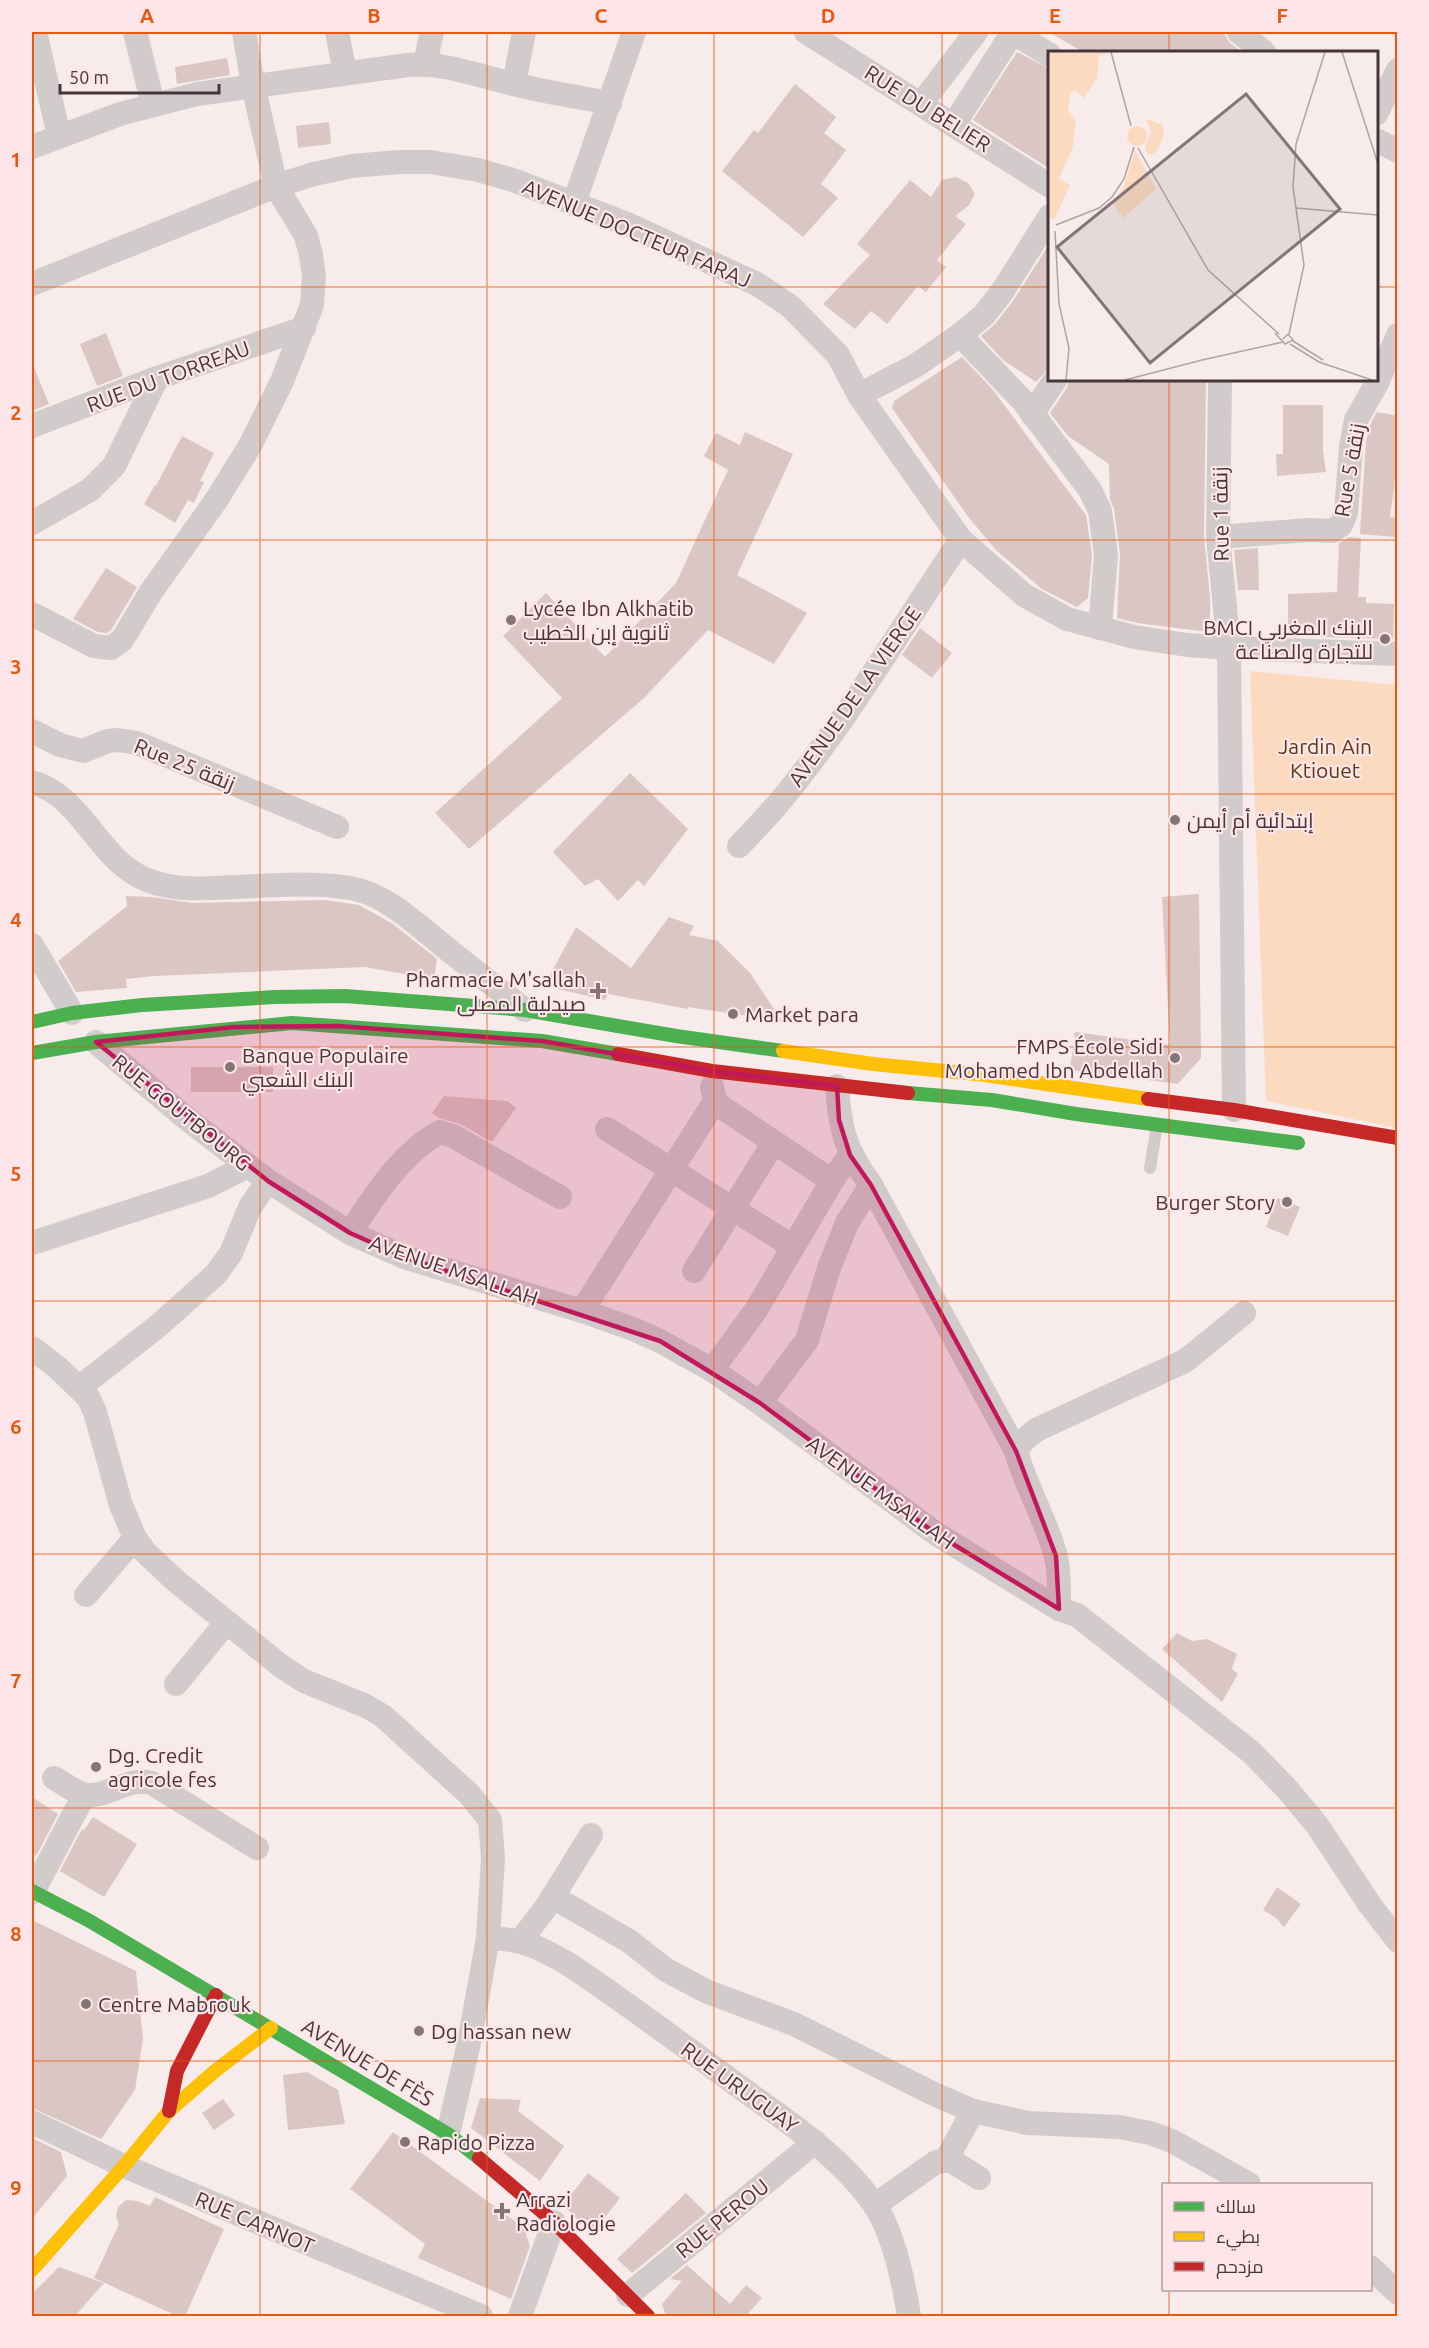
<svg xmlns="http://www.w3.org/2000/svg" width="1429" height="2348" font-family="Ubuntu,Cairo,sans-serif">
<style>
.green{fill:#fbdabf}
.building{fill:#dac7c3}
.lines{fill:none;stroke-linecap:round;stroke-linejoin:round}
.lane{stroke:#d1cbcc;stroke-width:12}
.street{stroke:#d1cbcc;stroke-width:24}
.fast{stroke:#4caf50;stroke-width:14}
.slow{stroke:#ffc107;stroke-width:14}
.jam{stroke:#c62828;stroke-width:14}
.marked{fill:#c2185b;fill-opacity:0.2;stroke:#c2185b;stroke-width:4.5;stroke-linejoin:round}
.grid{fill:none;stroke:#e8590c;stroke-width:1.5;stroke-opacity:0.55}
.poi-dot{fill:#847578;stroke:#fde5e9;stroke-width:2}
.labels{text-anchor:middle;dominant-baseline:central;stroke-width:4.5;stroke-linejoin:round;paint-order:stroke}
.street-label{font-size:21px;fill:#463639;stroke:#fde5e9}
.poi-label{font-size:21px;fill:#463639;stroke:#fde5e9;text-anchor:start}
.park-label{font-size:21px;fill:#5d390c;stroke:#fde5e9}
.inset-road{fill:none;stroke:#b0a3a4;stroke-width:1.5}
.view{fill:#847578;fill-opacity:0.15;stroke:#847578;stroke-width:3}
.inset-edge{fill:none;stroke:#463639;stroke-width:3}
.neatline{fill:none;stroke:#e8590c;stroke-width:2}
.grid-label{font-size:20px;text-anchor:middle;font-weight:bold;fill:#e8590c}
</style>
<rect width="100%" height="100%" fill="#f7ebec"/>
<polygon class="green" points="1250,671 1397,685 1397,1128 1266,1101"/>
<g class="building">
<polygon points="1049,32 1223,32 1230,43 1242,52 1083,52"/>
<polygon points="1017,52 1050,69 1050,169 973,120"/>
<polygon points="227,58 230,75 177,84 175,67"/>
<polygon points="795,84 836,117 824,133 846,150 821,184 838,198 803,237 722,171 754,130 758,133"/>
<polygon points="329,122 331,144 298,148 296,126"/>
<polygon points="956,177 968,183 975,194 969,205 955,216 966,224 937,260 946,267 926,292 918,286 887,324 871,311 855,329 823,304 870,255 857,244 910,180 931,197 942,180"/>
<polygon points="1050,243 1050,367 1036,382 1003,360 981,336 995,324 1013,301"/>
<polygon points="106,333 123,376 97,386 80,344"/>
<polygon points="962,357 993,390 1086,515 1092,555 1088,598 1077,607 1042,589 996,550 969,518 892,408 894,401"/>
<polygon points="32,363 49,404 32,411"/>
<polygon points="1069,380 1206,380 1204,537 1210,597 1210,630 1208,632 1137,623 1117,618 1120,553 1114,509 1110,499 1109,464 1068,436 1050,413 1067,388"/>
<polygon points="1283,405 1323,405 1323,450 1326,472 1277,476 1276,454 1283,454"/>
<polygon points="1377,412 1398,416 1398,458 1390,517 1397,518 1395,537 1360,534 1366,442 1370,425"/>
<polygon points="745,432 793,454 737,575 807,613 774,664 708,630 644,698 469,849 435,813 562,698 503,636 546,593 605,657 676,583 728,470 704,456 716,433 740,445"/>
<polygon points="182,436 214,453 200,481 204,482 194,503 188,500 175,523 144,504 155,485 156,486"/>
<polygon points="1349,537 1361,538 1358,597 1366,597 1366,603 1394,604 1393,639 1288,636 1288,594 1337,592 1339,543"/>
<polygon points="1258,548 1259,590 1238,590 1234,550"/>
<polygon points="106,568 137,587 111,630 107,633 98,632 73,619"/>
<polygon points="920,628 952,653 932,678 902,655"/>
<polygon points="630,773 688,829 644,886 638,880 618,901 598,879 585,886 553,852"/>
<polygon points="1199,894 1201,1058 1178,1084 1070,1070 1075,1032 1170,1045 1162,897"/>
<polygon points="126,896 152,897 192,903 325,900 359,905 393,924 437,959 434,979 364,967 154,976 126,979 127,988 76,992 58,961 127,906"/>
<polygon points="669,917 694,926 689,935 718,941 750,973 782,1021 688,1007 688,1009 608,994 605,1000 544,986 576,927 631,968"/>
<rect x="191" y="1067" width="82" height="25"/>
<polygon points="444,1096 507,1101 516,1108 492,1142 460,1124 439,1118 432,1113"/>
<polygon points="1277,1198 1300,1207 1288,1236 1266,1227"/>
<polygon points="1177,1633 1192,1641 1207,1639 1237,1654 1232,1669 1238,1674 1222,1702 1162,1649"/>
<polygon points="32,1797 58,1814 36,1856 32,1853"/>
<polygon points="93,1817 137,1844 104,1897 60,1871 82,1829 84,1830"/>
<polygon points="1277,1887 1301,1904 1284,1927 1276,1918 1263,1910"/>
<polygon points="32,1920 136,1971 143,2039 135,2090 101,2139 32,2108"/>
<polygon points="307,2072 338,2090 345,2124 288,2130 283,2075"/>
<polygon points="480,2098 521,2100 518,2111 564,2146 540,2181 471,2128"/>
<polygon points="223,2099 235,2115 214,2130 202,2113"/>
<polygon points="393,2132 524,2228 530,2246 511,2299 418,2258 425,2244 350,2189"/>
<polygon points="32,2138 61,2152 67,2176 32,2219"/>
<polygon points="588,2173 620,2198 592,2234 563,2205"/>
<polygon points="686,2193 706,2213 632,2273 617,2259"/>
<polygon points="155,2197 224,2229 185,2316 177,2316 94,2278 119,2224 116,2216 118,2207 126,2200 137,2201 150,2206"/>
<polygon points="687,2265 730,2304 746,2285 762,2298 746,2316 666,2316 662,2304 682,2281 670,2279"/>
<polygon points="59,2267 104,2283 75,2316 32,2316 32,2294"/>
</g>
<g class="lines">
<polyline class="lane" points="1150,1168 1157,1125"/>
<g class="street">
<polyline points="35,32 59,136"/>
<polyline points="135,32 153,104"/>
<polyline points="337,32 345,73"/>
<polyline points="806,32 1050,186"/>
<polyline points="1012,32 1050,55"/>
<polyline points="1239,32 1264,52"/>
<polyline points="425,63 432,32"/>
<polyline points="514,84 524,32"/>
<polyline points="921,104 976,32"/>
<polyline points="1376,114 1398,70"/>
<polyline points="954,124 1013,32"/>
<polyline points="1376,140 1398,151"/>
<path d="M32 147 120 114 197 94 408 65C445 62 478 76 513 84 545 92 578 97 610 103"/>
<polyline points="574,203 634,32"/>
<polyline points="32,284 276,186 314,174 352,166 399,162 431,162 478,170 513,180 627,224 757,284 790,306 838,355 859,395 961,540 1024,595 1067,619 1134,637 1187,645 1229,648 1398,654"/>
<polyline points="960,335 1023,401 1090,490 1100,511 1106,555 1100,628"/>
<polyline points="1220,380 1218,537 1229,648 1234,1110"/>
<polyline points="859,395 915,366 960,335 984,315 1002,292 1050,216"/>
<polyline points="1032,414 1055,380"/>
<polyline points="32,426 157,378 304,328"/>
<polyline points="32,523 90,490 114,466 157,378"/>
<polyline points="1218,537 1309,530 1332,531 1341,525 1346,513 1351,447 1356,420 1377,383 1398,335"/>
<polyline points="32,614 94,646 111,648 122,640 151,592 217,499 251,444 282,381 312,305 314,277 311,255 306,236 276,186 253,85 244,32"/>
<polyline points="32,731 60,745 83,751 108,741 118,740 137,743 337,827"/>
<path d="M32 782C84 797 97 860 147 880 177 892 206 888 237 887 274 885 314 882 350 888 387 894 418 926 446 948 472 969 498 989 525 1010"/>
<path d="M739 846C754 830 769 815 782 799 849 718 902 626 961 540"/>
<polyline points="32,945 72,1013"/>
<polyline points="96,1042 186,1118 268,1181 350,1233 404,1257 582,1311 633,1329 660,1341 712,1370 760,1403 935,1533 1059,1609 1077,1615 1251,1752 1287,1789 1317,1825 1370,1905 1398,1941"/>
<path d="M837 1086C840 1129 845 1150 871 1185L1016 1451C1026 1488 1047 1521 1056 1557 1060 1574 1059 1592 1059 1609"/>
<polyline points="712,1087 715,1101 723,1108 832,1181"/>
<polyline points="607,1129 793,1247"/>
<path d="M350 1233C374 1196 400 1154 440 1132L453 1136 560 1197"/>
<polyline points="32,1243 208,1186 248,1166"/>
<polyline points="694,1271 774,1142"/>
<polyline points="582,1311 715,1101"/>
<polyline points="32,1348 58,1368 88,1397 95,1412 121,1505 135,1538 145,1552 176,1581 281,1666 304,1681 366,1706 383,1716 469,1794 490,1820 493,1858 488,1938 469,2043 448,2134"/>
<polyline points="712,1370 756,1310 832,1181 850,1155"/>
<polyline points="80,1387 158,1326 216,1274 231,1253 250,1207 268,1181"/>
<polyline points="760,1403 807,1340 829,1268 847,1223 871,1185"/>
<polyline points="1016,1451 1023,1441 1036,1430 1185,1361 1244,1313"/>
<polyline points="86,1595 135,1538"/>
<polyline points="176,1684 226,1623"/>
<path d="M54 1778C63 1783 73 1791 83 1794 105 1800 127 1776 152 1783L257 1848"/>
<polyline points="33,1892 84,1795"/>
<polyline points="553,1897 629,1941 666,1970 708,1992 794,2024 934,2094 973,2111 1028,2123 1119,2127 1150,2133 1172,2141 1249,2184"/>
<path d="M488 1938C524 1939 539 1947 570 1965 625 2002 679 2042 733 2082 783 2119 837 2152 874 2204 893 2231 904 2284 909 2316"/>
<polyline points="521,1940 547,1906 591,1835"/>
<polyline points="32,2122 124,2166 481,2316"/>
<polyline points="946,2160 973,2111"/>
<polyline points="875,2205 936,2162 950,2160 979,2178"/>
<polyline points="1370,2267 1398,2293"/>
<polyline points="628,2295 815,2142"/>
<polyline points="520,2316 554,2222"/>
</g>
<g class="fast">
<polyline points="32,1022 72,1013 142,1005 275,997 345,996 525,1010 676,1036 783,1051"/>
<polyline points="32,1053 96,1042 292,1023 542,1041 618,1054"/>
<polyline points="908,1093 992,1100 1076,1114 1298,1143"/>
<polyline points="32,1891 88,1920 448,2134 479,2158"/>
</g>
<g class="slow">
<polyline points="783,1051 873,1064 985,1075 1148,1099"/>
<polyline points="32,2270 124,2166 169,2111 215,2071 271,2028"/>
</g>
<g class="jam">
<polyline points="618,1054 712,1071 908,1093"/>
<polyline points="1148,1099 1234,1110 1398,1138"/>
<polyline points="169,2111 177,2071 216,1995"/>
<polyline points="479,2158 554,2222 648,2316"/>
</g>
</g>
<path class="marked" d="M339 1026 542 1041 712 1071 837 1086 839 1120 850 1155 871 1185 1016 1451 1056 1556 1059 1609 935 1533 760 1403 660 1341 404 1257 350 1233 268 1181 96 1042 234 1027Z"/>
<path class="grid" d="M260 32V2316M487 32V2316M714 32V2316M942 32V2316M1169 32V52M32 287H1050M1376 287H1398M1169 380V2184M32 540H1398M32 794H1398M32 1047H1398M32 1301H1398M32 1554H1398M32 1808H1398M32 2061H1398M1169 2290V2316"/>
<g class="poi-dot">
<circle cx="511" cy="620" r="6"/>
<circle cx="1385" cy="639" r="6"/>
<circle cx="1175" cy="820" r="6"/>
<path d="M595 982h6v6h6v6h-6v6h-6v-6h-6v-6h6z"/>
<circle cx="733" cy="1014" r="6"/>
<circle cx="1175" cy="1058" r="6"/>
<circle cx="230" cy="1067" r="6"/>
<circle cx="1287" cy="1202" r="6"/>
<circle cx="96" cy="1767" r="6"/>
<circle cx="86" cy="2004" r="6"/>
<circle cx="419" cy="2031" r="6"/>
<circle cx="405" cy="2142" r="6"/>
<path d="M499 2202h6v6h6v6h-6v6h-6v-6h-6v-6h6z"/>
</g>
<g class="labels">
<g class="street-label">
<text transform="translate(928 108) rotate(32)">RUE DU BELIER</text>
<text transform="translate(637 233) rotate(23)">AVENUE DOCTEUR FARAJ</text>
<text transform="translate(168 376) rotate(-20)">RUE DU TORREAU</text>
<text transform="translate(1349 470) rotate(-80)">Rue 5 زنقة</text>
<text transform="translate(1220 514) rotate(-91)">Rue 1 زنقة</text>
<text transform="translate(854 696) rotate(-55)">AVENUE DE LA VIERGE</text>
<text transform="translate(185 764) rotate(22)">Rue 25 زنقة</text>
<text transform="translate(182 1112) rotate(39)">RUE GOUTBOURG</text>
<text transform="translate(454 1270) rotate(19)">AVENUE MSALLAH</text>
<text transform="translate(881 1492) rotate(36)">AVENUE MSALLAH</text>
<text transform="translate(368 2062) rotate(31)">AVENUE DE FÈS</text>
<text transform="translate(740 2087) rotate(36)">RUE URUGUAY</text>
<text transform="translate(722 2218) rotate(-39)">RUE PEROU</text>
<text transform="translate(255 2222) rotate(23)">RUE CARNOT</text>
</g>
<g class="poi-label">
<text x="523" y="608">Lycée Ibn Alkhatib<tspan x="523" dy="24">ثانوية إبن الخطيب</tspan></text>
<text x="1373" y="627" text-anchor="end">BMCI البنك المغربي<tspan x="1373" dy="24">للتجارة والصناعة</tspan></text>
<text x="1187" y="820">إبتدائية أم أيمن</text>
<text x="586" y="979" text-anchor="end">Pharmacie M'sallah<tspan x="586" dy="24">صيدلية المصلى</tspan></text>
<text x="745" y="1014">Market para</text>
<text x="1163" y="1046" text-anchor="end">FMPS École Sidi<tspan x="1163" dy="24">Mohamed Ibn Abdellah</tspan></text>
<text x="242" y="1055">Banque Populaire<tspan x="242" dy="24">البنك الشعبي</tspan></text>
<text x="1275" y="1202" text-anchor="end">Burger Story</text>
<text x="108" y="1755">Dg. Credit<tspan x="108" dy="24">agricole fes</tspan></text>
<text x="98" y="2004">Centre Mabrouk</text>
<text x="431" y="2031">Dg hassan new</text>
<text x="417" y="2142">Rapido Pizza</text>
<text x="516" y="2199">Arrazi<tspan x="516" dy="24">Radiologie</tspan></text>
</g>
<g class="park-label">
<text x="1325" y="746">Jardin Ain<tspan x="1325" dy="24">Ktiouet</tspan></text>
</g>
</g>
<g transform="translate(1048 51)">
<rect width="330" height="330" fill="#f7ebec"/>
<path d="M0 1 62 2 51 5 49 27 36 47 27 39 22 42 20 61 28 69 25 95 11 128 22 134 6 169 0 163ZM98 68 115 74 116 83 109 101 100 104 97 97 103 81ZM79 85a10 10 0 1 1 20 0a10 10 0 1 1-20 0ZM87 99 108 138 75 167 65 152 76 136Z" fill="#fbdabf"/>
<path class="inset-road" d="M63 1 83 75M294 1 330 113M90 97 160 219 231 283M248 157 330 164M8 174 51 157 64 146 76 128 86 96M7 180 11 253 21 297 18 329M227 282 237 293 245 289 240 283 235 288M241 283 256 214 245 136 248 93 277 1M245 290 275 309M242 293 271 311 324 329M159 308 154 309 235 291M77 329 154 309"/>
<path class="view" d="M198 43 292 158 102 312 9 196Z"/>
<rect width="330" height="330" class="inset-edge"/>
</g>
<rect width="1429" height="2348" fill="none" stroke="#fde5e9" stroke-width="66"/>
<rect x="1162" y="2183" width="210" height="108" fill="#fde5e9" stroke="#b49fa3" stroke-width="1.5"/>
<rect x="1174" y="2202" width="30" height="9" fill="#4caf50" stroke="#b49fa3" stroke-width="1.5"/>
<text x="1216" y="2213" font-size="18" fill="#463639">سالك</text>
<rect x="1174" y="2232" width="30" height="9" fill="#ffc107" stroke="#b49fa3" stroke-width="1.5"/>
<text x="1216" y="2243" font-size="18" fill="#463639">بطيء</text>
<rect x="1174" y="2262" width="30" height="9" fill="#c62828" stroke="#b49fa3" stroke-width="1.5"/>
<text x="1216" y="2273" font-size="18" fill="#463639">مزدحم</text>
<path d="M60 84v9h159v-9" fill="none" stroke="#463639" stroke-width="3"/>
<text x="69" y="84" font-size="18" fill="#463639" stroke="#fde5e9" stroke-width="4.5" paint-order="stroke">50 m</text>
<rect x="33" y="33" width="1363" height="2282" class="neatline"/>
<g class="grid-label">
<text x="147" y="23">A</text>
<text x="374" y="23">B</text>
<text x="601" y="23">C</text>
<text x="828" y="23">D</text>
<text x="1055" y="23">E</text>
<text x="1282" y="23">F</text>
<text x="16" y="167">1</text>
<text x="16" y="420">2</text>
<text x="16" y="674">3</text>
<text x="16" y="927">4</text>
<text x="16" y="1181">5</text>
<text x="16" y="1434">6</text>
<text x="16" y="1688">7</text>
<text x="16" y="1941">8</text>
<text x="16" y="2195">9</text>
</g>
</svg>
